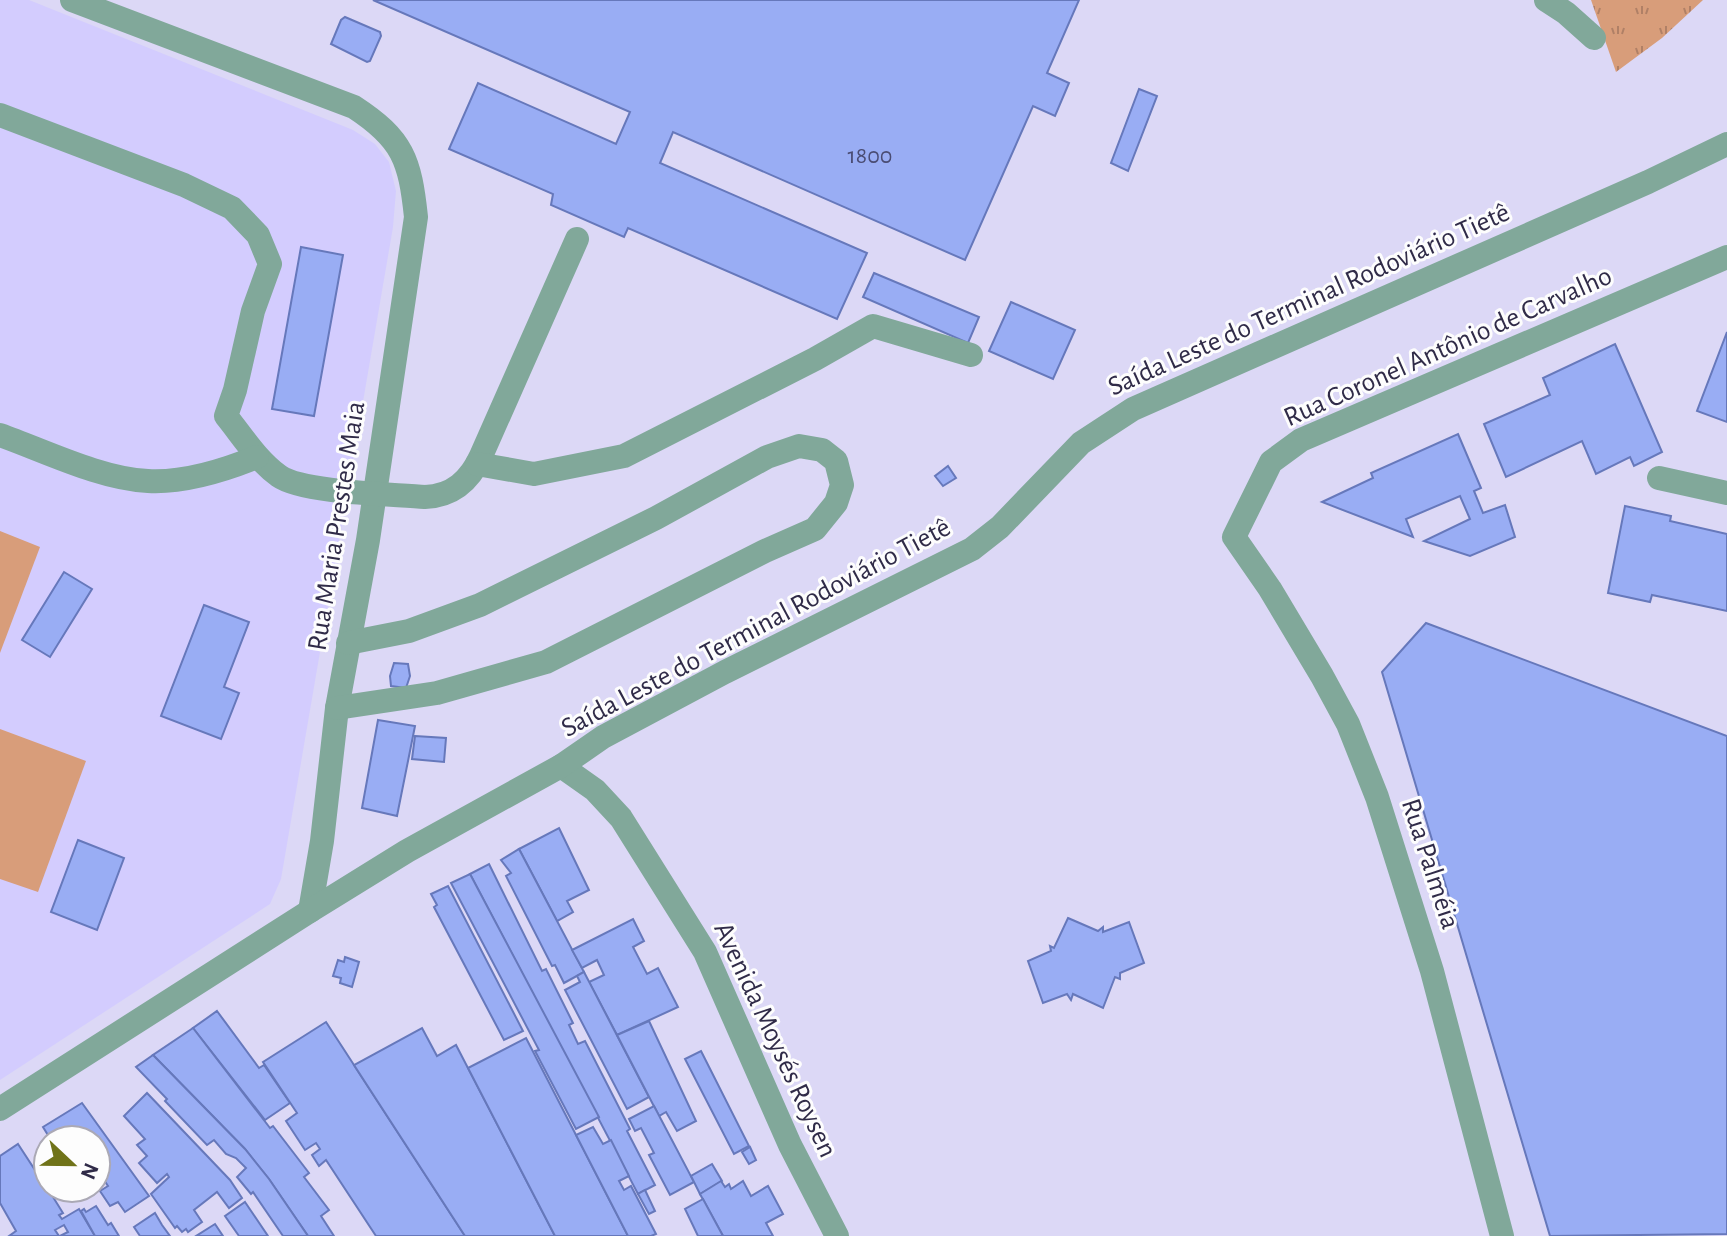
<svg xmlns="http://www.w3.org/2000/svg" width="1727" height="1236" font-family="'Alegreya Sans',sans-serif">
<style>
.built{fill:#d3ccfe}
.grass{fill:url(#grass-tufts)}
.pitch{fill:#d89d7a}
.building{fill:#99adf4;stroke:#6678bb;stroke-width:2}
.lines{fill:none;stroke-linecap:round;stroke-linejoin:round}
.minor{stroke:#81a89a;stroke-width:24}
.labels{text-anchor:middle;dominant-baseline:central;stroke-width:6;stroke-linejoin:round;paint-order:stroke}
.number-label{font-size:24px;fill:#4a4c73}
.street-label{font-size:28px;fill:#302b48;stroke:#fdfdfd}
</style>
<defs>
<pattern id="grass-tufts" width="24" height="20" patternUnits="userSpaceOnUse" patternTransform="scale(2)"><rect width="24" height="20" fill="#d89d7a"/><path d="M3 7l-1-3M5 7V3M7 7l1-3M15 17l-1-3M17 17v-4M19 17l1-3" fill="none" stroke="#b08066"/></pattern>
</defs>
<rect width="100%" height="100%" fill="#dcd8f6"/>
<polygon class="built" points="0,0 29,0 353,130 375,144 389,162 396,191 393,227 281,879 270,904 0,1080"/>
<polygon class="grass" points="1591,0 1703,0 1662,38 1616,72"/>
<g class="pitch">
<polygon points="0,531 40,547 0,653"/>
<polygon points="0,729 86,761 38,892 0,879"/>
</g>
<g class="building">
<polygon points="373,0 1079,0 1047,73 1069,83 1055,116 1033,106 965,260 673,132 660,163 867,253 837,319 628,228 624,237 551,205 553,194 449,149 478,83 616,144 630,112"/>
<polygon points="345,17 380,32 381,36 370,61 367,62 331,44 341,20"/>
<polygon points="1139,89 1157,96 1128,171 1111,163"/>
<polygon points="301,247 343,255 314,416 272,409"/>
<polygon points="874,273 979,317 968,343 863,297"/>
<polygon points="1011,302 1075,330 1053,379 989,351"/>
<polygon points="1727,332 1727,422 1697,411"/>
<polygon points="1615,344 1662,452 1634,466 1630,457 1596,474 1582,441 1506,477 1484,424 1550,395 1543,378"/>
<polygon points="1458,434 1481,488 1474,491 1483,513 1505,505 1515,537 1470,556 1424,541 1470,519 1460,496 1406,519 1413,537 1322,502 1373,478 1371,473"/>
<polygon points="948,466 956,478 943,486 935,476"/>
<polygon points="1625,506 1671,516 1670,521 1727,534 1727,611 1652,595 1650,602 1608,593"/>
<polygon points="64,572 92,589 50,657 22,640"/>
<polygon points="204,605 249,622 224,687 239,693 221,739 161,716"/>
<polygon points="1426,623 1727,736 1727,1234 1550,1236 1382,672"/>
<polygon points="394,663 408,664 410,676 406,688 391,686 390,676"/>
<polygon points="378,720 415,726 397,816 362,808"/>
<polygon points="415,736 446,738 444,762 412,759"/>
<polygon points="559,828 589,890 567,901 573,912 557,921 519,849"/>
<polygon points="78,840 124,858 97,930 51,912"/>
<polygon points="519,849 584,972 564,983 555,965 552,966 506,876 511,873 501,860"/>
<polygon points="489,864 542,971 546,969 573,1023 569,1025 578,1044 585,1041 630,1129 627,1131 655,1185 638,1194 470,874"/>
<polygon points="470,874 599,1117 576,1129 535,1051 539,1050 451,883"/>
<polygon points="448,886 523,1031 504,1040 434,907 437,905 431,894"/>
<polygon points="1068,918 1098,931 1103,927 1103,932 1129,922 1144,963 1120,973 1120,979 1115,977 1103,1008 1073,994 1071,1000 1067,994 1043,1003 1028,961 1051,951 1050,946 1054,948"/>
<polygon points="633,919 644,941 633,947 647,974 658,968 678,1007 617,1035 589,982 604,975 597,960 582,968 572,950"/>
<polygon points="345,957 359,962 352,987 340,983 341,978 333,976 338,960 344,962"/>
<polygon points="584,972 649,1097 627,1109 565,990 580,982 577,976"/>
<polygon points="217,1011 259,1068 264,1065 290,1103 265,1120 193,1028"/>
<polygon points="649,1021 696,1121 677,1131 666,1112 659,1116 617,1035"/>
<polygon points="326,1022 354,1065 465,1236 376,1236 326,1160 319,1166 312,1155 320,1149 316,1143 305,1150 286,1121 297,1113 263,1062"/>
<polygon points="193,1028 270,1128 273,1126 309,1173 304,1177 329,1210 321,1216 334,1236 308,1236 269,1179 245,1149 153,1055"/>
<polygon points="422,1028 437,1056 456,1045 555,1236 465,1236 354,1065"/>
<polygon points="526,1038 576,1135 628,1236 555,1236 468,1068"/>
<polygon points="701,1051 749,1146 734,1154 685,1059"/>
<polygon points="153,1055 245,1149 269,1179 308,1236 283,1236 253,1192 251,1194 237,1177 246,1168 236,1158 226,1154 214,1140 207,1145 165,1101 167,1099 136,1067"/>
<polygon points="147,1093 230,1180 242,1198 229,1208 217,1192 194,1210 202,1222 188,1232 186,1229 182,1232 177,1226 175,1228 151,1194 169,1177 167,1174 157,1183 139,1163 147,1156 137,1145 145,1139 124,1116"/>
<polygon points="82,1103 149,1196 125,1212 118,1202 110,1206 100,1191 108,1186 100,1174 96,1176 96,1140 51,1140 43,1127"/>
<polygon points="654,1106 694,1182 670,1195 649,1155 654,1153 641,1128 635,1131 629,1119"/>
<polygon points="593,1127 603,1144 611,1140 629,1176 619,1181 624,1190 631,1186 656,1234 651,1236 628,1236 576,1135"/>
<polygon points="18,1144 35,1170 48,1161 48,1189 63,1213 59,1215 62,1219 79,1209 95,1236 60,1236 68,1232 64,1225 55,1230 59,1236 9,1236 16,1231 0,1203 0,1156"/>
<polygon points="750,1147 756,1160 749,1164 742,1152"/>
<polygon points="712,1164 722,1181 700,1194 691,1176"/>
<polygon points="721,1181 725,1187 729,1184 731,1189 743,1181 751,1196 768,1186 783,1214 766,1223 773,1236 723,1236 700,1194"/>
<polygon points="645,1190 655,1211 649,1214 638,1194"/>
<polygon points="703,1199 710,1212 723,1236 698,1236 685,1209"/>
<polygon points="245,1202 268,1236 239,1236 225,1216"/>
<polygon points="96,1206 108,1225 111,1223 119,1236 95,1236 81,1211 84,1209 86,1212"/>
<polygon points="155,1213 162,1225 170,1236 140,1236 134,1227"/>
<polygon points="215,1224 223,1236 196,1236"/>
</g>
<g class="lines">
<g class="minor">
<path d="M72 0 354 107C403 139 410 160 416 217L368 540 337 708 322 841 310 911"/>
<polyline points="1546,0 1566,13 1594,38"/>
<path d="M0 115 184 185 232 208 258 235 270 264 253 311 235 390 226 416C243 437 257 460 279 476 303 493 393 494 425 497 453 496 470 480 481 456L577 239"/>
<path d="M0 435C45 451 101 479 148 481 184 483 225 470 257 457"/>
<polyline points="477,464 534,474 624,456 815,359 873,326 971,355"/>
<polyline points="1659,478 1727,493"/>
<polyline points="337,708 437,693 546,662 765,551 815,529 836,503 842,485 836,461 822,450 799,446 767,457 656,518 480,605 409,631 348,643"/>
<polyline points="561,766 595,790 621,818 705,952 790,1145 837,1236"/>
<polyline points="0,1109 310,911 407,851 561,766 603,737 725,672 972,549 1000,527 1081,443 1133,409 1648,182 1727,144"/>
<polyline points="1502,1236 1432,971 1377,797 1348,724 1322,676 1270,589 1234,537 1271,462 1301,440 1727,257"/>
</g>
</g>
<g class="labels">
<g class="number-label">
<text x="870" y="156">1800</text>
</g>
<g class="street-label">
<text transform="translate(1309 300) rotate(-24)">Saída Leste do Terminal Rodoviário Tietê</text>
<text transform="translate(1448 347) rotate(-24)">Rua Coronel Antônio de Carvalho</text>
<text transform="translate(337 526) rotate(-81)">Rua Maria Prestes Maia</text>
<text transform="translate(756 628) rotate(-28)">Saída Leste do Terminal Rodoviário Tietê</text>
<text transform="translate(1430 864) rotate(72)">Rua Palméia</text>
<text transform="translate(775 1040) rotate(65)">Avenida Moysés Roysen</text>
</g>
</g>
<g transform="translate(72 1164) rotate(112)"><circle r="38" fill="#fdfdfd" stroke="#aba9b5" stroke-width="2"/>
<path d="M0-6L14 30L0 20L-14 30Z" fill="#707319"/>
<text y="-12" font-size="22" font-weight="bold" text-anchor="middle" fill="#302b48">N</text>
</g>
</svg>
